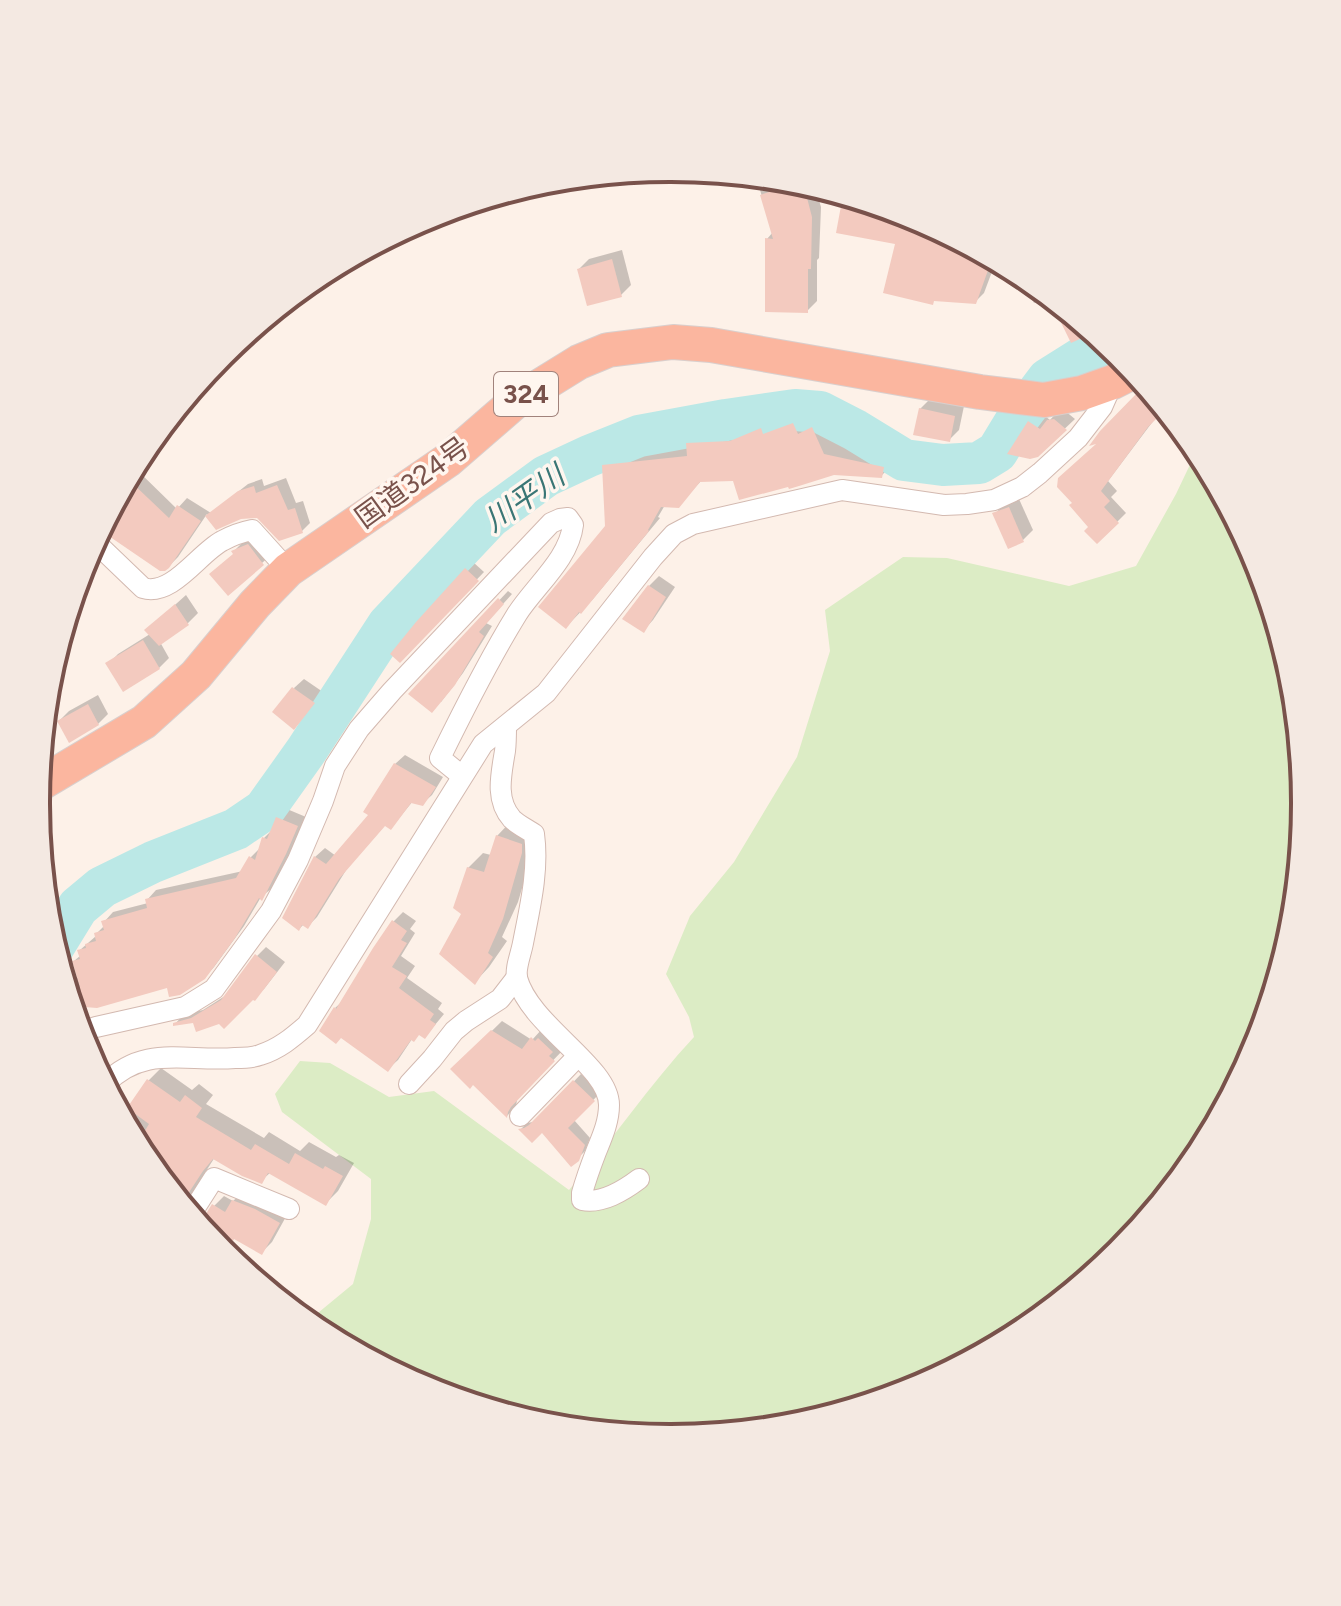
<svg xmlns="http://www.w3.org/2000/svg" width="1341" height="1606" font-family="Figtree,'Noto Sans JP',sans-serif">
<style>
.green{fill:#dcecc5}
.shadow{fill:#0003}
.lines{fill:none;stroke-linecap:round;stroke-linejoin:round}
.river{stroke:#bbe8e6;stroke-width:42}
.building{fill:#f3cabf}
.minor-casing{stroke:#d3b9b0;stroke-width:22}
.trunk-casing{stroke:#d9cfcd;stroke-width:36}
.minor{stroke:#fff;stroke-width:20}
.trunk{stroke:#fbb69f;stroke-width:34}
.labels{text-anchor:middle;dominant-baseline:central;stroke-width:7;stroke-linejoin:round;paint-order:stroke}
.shield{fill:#fff6ef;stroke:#a1837c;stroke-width:2}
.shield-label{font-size:26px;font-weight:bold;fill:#79524b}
.street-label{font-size:28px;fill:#79524b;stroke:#fff6ef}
.water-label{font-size:30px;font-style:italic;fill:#3a7675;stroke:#fff6ef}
.rim{fill:none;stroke:#79524b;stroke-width:4}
</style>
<rect width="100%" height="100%" fill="#fdf1e8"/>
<path class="green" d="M1197 450 1257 561 1293 680 1305 803 1293 927 1257 1046 1198 1156 1119 1252 1023 1331 913 1389 794 1425 670 1437 546 1425 427 1389 318 1330 307 1322 353 1284 371 1219V1179L282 1112 275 1094 300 1061 330 1063 389 1097 434 1091 569 1190C613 1140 649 1085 694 1037L689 1017 666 974 690 916 734 862 797 757 830 651 825 610 903 557 947 558 1069 586 1136 566 1176 494Z"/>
<g class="shadow">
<polygon points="756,177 795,181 815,187 821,207 819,258 817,260 817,301 807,311 767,239 773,232"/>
<polygon points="914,217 996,261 984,293 975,302 897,242"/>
<polygon points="622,250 631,285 621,295 579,269 589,259"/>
<polygon points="1028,280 1048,296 1034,303 1025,283"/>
<polygon points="1145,386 1163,408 1108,481 1117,491 1111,497 1126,513 1097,542 1091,527 1102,432"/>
<polygon points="930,399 964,406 959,430 949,440 920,409"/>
<polygon points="1059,410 1064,410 1075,419 1037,455 1010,453 1030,422 1040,412 1050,420"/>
<polygon points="805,412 810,423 825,417 836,442 895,456 894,463 881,476 834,473 702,480 678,506 665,505 658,517 660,518 593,599 566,627 607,527 604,466 617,454 688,446 688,443 700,431 743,430 773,417 776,424"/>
<polygon points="134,467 177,509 187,498 211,513 248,484 262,479 264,486 286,478 296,503 303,501 310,523 302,531 257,516 240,517 216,527 207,514 178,557 168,567 101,528"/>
<polygon points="1019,499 1033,530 1023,540 1009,546 995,514 1004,504"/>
<polygon points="257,537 271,555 262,563 235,553 234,551 242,543"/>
<polygon points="473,562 484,572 400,660 466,569"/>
<polygon points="659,576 675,587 653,620 644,630 649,586"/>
<polygon points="508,591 512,594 486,623 492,626 463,673 441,702 411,694"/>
<polygon points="186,595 198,613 188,623 160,642 169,658 159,668 124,689 108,664 118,654 150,634 157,621"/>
<polygon points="304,679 323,692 303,717 294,688"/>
<polygon points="98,695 108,714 98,724 59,721 69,711"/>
<polygon points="405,755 443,777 432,795 422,804 413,801 391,828 386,824 348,867 317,917 308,926 304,924 299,929 315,857 325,848 336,856 371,815 395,764"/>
<polygon points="287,809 306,817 295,843 271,889 261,897 244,926 214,967 204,978 72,1004 65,981 68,977 79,978 74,961 81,955 80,950 96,936 96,934 105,925 104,922 113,912 148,903 147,900 156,890 243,871 251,857 261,847 264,838 274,828 278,818"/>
<polygon points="512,820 537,837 518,902 502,937 507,941 489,967 475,982 463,913 468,868 483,853 491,855 497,836"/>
<polygon points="403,912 416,921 410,929 415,933 401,956 415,966 407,978 442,1003 438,1009 444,1014 425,1037 420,1033 412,1039 398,1060 388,1069 335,1008 345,999 393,922"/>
<polygon points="266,947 285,962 264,989 219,1021 195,1021 175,1024 184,1014 203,1010 228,994 257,956"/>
<polygon points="502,1021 532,1040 542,1029 563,1050 520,1095 517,1100 516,1106 507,1116 473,1082 453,1069"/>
<polygon points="161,1068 192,1090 199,1084 213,1095 206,1104 264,1138 269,1132 300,1151 309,1142 336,1157 339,1155 354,1163 338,1191 325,1204 271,1172 261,1181 215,1157 192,1193 182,1203 143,1155 141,1152 144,1149 137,1145 123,1118 149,1080"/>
<polygon points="581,1074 600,1093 574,1120 590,1138 585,1151 572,1164 542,1130 521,1129 527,1123 533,1122 538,1119"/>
<polygon points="244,1191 288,1213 272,1242 262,1252 234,1237 223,1248 212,1240 218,1230 214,1206 224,1196 233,1201"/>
</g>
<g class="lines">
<polyline class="river" points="54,946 78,907 102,887 153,862 236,829 264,810 306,751 388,625 490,517 546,476 589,456 639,436 726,420 795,410 820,412 855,430 904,460 943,465 979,463 997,452 1014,424 1048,379 1083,357 1111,348"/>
</g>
<g class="building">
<polygon points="795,184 798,192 805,190 812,217 811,269 808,269 808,313 765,312 765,238 773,239 760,195"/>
<polygon points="843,195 914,217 992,259 976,304 934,301 933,305 883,293 895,244 836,233"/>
<polygon points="612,259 622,297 587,306 577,269"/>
<polygon points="1048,296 1088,329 1093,333 1071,343"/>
<polygon points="1139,391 1162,413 1148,427 1101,491 1110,501 1104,507 1119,523 1097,544 1084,531 1088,527 1069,505 1072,503 1057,487 1058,478 1096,444 1089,446 1100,431"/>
<polygon points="919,408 955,416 950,442 913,435"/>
<polygon points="1054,419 1067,430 1038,457 1030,459 1007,454 1028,421 1040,429 1047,420"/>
<polygon points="793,423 798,434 812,427 824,454 884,467 882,478 834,475 799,486 789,489 788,487 739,500 733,481 700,482 679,508 661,507 648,530 649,531 581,614 579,612 566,629 538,607 605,526 602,465 687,456 686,443 730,441 761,428 763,434"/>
<polygon points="128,479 169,518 177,505 201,521 169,568 165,571 160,571 100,530"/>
<polygon points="277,485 288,510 295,508 303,533 279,541 257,518 241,519 216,530 205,516 238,491 254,486 256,493"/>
<polygon points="1009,507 1024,542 1008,549 992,513"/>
<polygon points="248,544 264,565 228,596 209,574 233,554 231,551"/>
<polygon points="465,568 479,581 400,663 390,654 416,622"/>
<polygon points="648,585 666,597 644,633 622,619"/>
<polygon points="498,598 504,604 479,632 484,636 455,685 432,713 408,694"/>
<polygon points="175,604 189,625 159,646 144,630"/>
<polygon points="143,640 160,669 123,692 105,663"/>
<polygon points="292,687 315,703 294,730 272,712"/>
<polygon points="88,704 99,725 69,743 57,721"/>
<polygon points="394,763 436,787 423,806 411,803 391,830 385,826 339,879 308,929 302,925 299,931 282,918 314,856 326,864 368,815 363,812"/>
<polygon points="276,817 298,826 286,854 262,901 259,898 235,938 205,979 180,995 169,997 167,988 97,1008 72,1006 66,986 80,987 72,961 80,959 77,950 86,948 85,944 96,941 94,933 104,930 101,921 147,908 145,899 236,878 249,856 255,860 262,837 267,839"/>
<polygon points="496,835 522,844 522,853 503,919 488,953 493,957 475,985 439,954 461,914 453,908 467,867 484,872"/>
<polygon points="392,920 407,931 401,940 407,943 392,967 407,976 399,988 434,1014 430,1020 436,1024 425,1039 419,1035 414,1042 411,1040 388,1072 341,1038 336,1044 319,1031 334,1007 336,1009 373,948"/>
<polygon points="255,954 277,972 255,1001 253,1000 224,1029 219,1024 196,1032 193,1023 173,1026 173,1023 191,1018 221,1000"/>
<polygon points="491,1030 522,1049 531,1037 535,1041 538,1038 553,1052 549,1056 555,1061 511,1107 508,1112 507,1118 473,1085 470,1089 450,1069"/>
<polygon points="147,1079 180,1102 185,1095 202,1108 196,1117 251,1150 255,1144 289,1164 295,1153 323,1169 325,1166 343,1176 326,1206 268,1173 262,1184 242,1176 213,1159 203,1171 182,1203 143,1155 137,1144 149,1124 127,1108"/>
<polygon points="573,1080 595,1101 568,1128 585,1145 579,1161 571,1167 542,1133 532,1143 518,1129 524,1128 529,1125"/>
<polygon points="232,1200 255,1209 280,1223 262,1255 234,1239 233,1241 230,1239 223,1251 211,1238 215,1231 201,1222 212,1204 225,1212"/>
</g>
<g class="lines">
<defs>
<g id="minor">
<path d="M94 541 143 588C172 597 199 553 222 541 231 536 242 532 252 530L288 570"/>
<path d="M506 726C506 734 506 743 505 751 501 775 495 800 512 819 518 825 527 829 534 834 539 870 530 907 523 943 521 954 515 968 517 978 530 1026 609 1066 609 1105 609 1122 602 1137 596 1152 591 1165 586 1179 582 1193V1200C602 1204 623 1191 639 1179"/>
<path d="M80 1032 96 1027 185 1007 214 989 271 911 298 860 323 801 335 766 359 729 392 691 551 523 560 519 568 518 573 525C569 559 535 586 517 614 488 661 464 709 440 758L462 776"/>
<path d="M105 1084C144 1044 185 1062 235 1058 243 1058 252 1058 260 1055 279 1049 292 1038 307 1025L483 744 546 693 653 557 674 534 693 524 842 490 944 505 967 504 994 500 1022 487 1040 473 1078 438 1102 407 1113 382"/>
<polyline points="409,1084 432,1059 454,1031 466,1021 500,999 517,977"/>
<polyline points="520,1116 578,1056"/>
<polyline points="191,1214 214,1178 289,1209"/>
</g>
<polyline id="trunk" points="38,785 144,722 196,675 255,604 288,570 448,460 516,401 579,362 608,350 673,342 711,345 980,392 1044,400 1082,393 1113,382 1133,372"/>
</defs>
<use href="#minor" class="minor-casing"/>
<use href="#trunk" class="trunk-casing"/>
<use href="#minor" class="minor"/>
<use href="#trunk" class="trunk"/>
</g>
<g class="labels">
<rect class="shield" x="494" y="372" width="64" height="44" rx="6"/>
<g class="shield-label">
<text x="526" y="394">324</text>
</g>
<g class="street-label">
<text transform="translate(412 482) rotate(-36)">国道324号</text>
</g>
<g class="water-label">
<text transform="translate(524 498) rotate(-35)">川平川</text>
</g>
</g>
<path d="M0 0H1341V1606H0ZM670 182H671A620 620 0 0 1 1291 802V804A620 620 0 0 1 671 1424H670A620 620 0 0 1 50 804V802A620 620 0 0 1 670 182Z" fill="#f4e9e2" fill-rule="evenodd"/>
<path class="rim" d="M670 182H671A620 620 0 0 1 1291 802V804A620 620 0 0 1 671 1424H670A620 620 0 0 1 50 804V802A620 620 0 0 1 670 182Z"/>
</svg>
